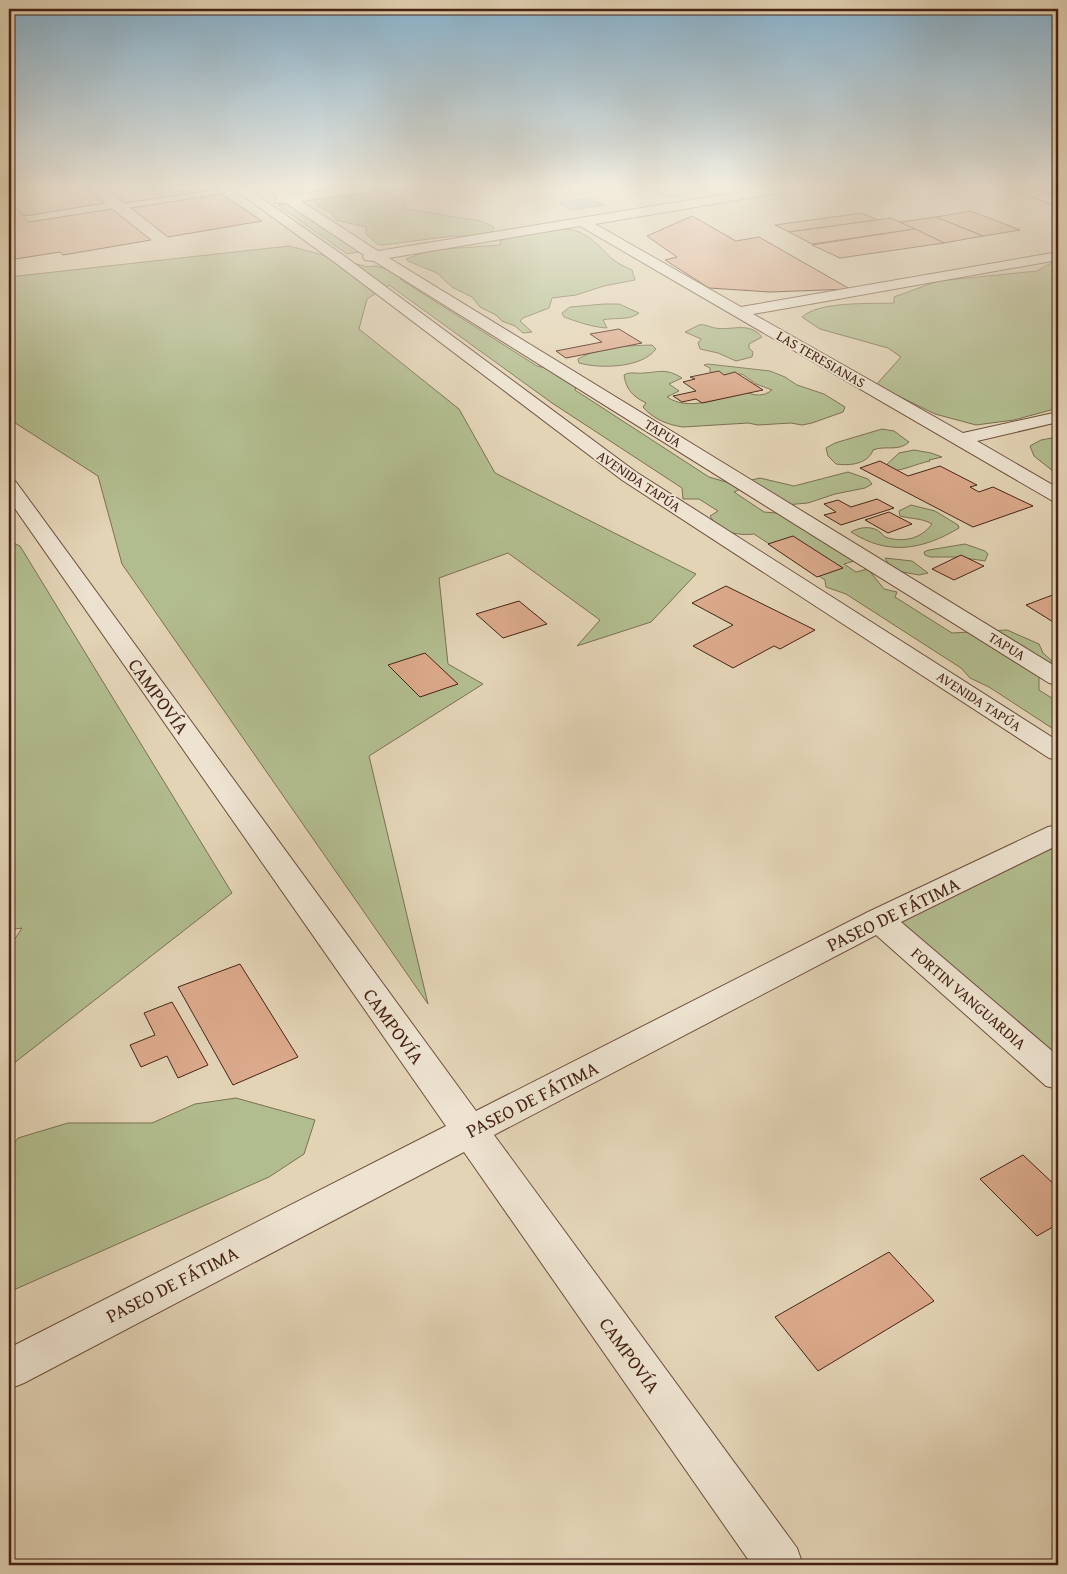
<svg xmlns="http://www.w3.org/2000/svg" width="1067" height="1574" font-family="'Gentium Book Plus',serif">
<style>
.green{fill:#b2bd8f;stroke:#7c7052}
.water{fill:#96b7b3;stroke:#767c74}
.building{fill:#dbaa8c;stroke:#472315}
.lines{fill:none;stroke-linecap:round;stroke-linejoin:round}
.minor-casing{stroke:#6e4f3d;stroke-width:2}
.minor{fill:#ede3d0;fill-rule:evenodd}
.labels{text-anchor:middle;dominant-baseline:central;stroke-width:4;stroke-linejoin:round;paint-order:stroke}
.far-street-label{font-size:14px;fill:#472315;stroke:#ede3d0}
.street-label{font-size:16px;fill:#472315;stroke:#ede3d0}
.near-street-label{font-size:19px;fill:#472315;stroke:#ede3d0}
</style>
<rect width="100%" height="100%" fill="#e3d4b6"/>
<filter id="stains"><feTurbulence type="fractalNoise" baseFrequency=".004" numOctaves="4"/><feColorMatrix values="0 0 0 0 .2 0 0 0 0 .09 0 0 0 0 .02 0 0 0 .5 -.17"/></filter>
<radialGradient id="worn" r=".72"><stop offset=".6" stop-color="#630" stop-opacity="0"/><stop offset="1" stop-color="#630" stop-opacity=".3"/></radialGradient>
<g class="green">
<path d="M373 191 394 196 405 202V209C424 211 442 215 461 218 475 220 483 220 495 228L490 233 476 236H452L383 245 377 244 366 234V227L336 220 331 213 317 206 318 203 313 199Z"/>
<polygon points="280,205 289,205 359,252 347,254 279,206"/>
<path d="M565 229C586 230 597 244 611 258 617 263 625 267 632 270L635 280 604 286 576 295 552 298 549 308 523 318 520 321 532 332 523 333 515 326 502 321 496 315 480 307 472 297 452 287 437 273 408 261 406 259 430 250 500 245 501 240 509 237Z"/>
<path d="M289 246 368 267C380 263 392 273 404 276L400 279 537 366 580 376 575 390 709 477 726 482 738 483 760 478 794 486 848 472 868 479 872 484 865 488 835 494 808 503 774 506 743 488 734 492 764 512 788 514 854 561 844 564 856 572 868 569 884 589 897 592 895 597 952 633 1007 630 1039 644 1043 653 1052 661 1039 673V690L1058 702V732L989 687 970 678 961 668 846 594 826 587 825 580 754 534C737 536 719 532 710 516L718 511 699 499H683L682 488 552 403 389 285 367 299 359 329 459 409 495 473 696 574 651 622 577 646 600 620 508 553 439 578 448 664 483 684 369 756 428 1004 122 564 98 476 9 419V277Z"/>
<path d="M1058 262V408L1014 420 976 425 935 414 876 385 901 357 888 348 820 329 802 317C819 301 871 304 894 303V297L938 281 1037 271 1051 263Z"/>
<path d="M604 304H619L639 313C629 321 615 317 603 320L607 328C592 327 578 322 564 317L562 313 570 307Z"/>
<path d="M699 325C706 324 709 327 715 328 732 331 749 321 762 337L749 344V348L753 352 752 357 736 361 718 353 700 349 698 343 701 339 685 332Z"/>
<path d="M652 345 656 349C642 368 601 369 579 363L578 359C601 346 626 346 652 345Z"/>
<path d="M708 364 770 371 785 377 797 385 824 394 845 407 843 412 812 423 802 425 791 423 758 425 748 423 683 427C668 425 653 419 643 407L646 403C632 396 626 389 624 375 631 371 636 374 644 373 660 372 666 368 682 378L669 384 679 391 667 397C689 412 720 398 744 391 753 396 764 397 772 390L756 384 742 374 724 375 710 372V368L704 365Z"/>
<path d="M882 429 894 431 909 442C899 452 884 445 873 450 868 464 850 466 836 464L828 456 826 448 835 443Z"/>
<polygon points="1058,437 1058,475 1034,456 1030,446 1041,440"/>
<path d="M914 450 931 453 942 457 929 460 930 461C915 464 906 470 890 471L884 467 899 453Z"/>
<path d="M911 505 935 511 958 525 959 528C922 550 888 556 851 532 859 527 873 525 881 533 883 534 883 536 885 537 903 543 921 539 932 524 922 518 911 519 900 516L899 511Z"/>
<polygon points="9,541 20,546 232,893 9,1067 9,948 22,928 9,930"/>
<polygon points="965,544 985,551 988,554 985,561 958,557 930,557 925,555 924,552 929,550"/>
<polygon points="885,558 912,561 928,573 919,575 892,570"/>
<polygon points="1058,834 1058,1076 879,920"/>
<polygon points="236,1098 315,1120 304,1154 269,1177 9,1292 9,1150 18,1138 68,1123 152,1123 195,1104"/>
</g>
<g class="water">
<path d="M657 186H688L695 190C686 200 664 197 652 192V188Z"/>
<polygon points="590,198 604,205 572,210 559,203"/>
</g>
<g class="building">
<polygon points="9,186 83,186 105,203 25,216 9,201"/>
<polygon points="103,186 214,186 219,189 125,203"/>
<polygon points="221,194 262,221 168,237 131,208"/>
<polygon points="9,203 29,222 112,209 151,240 63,255 60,252 9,260"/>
<polygon points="971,211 1020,230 983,236 936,217"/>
<polygon points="862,213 877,220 789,232 775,225"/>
<polygon points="692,216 736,241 759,237 850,289 770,292 709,288 665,260 677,257 647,236"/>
<polygon points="936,217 983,236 944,243 900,222"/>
<polygon points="891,218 915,229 812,244 789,232"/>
<polygon points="915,229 944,243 840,258 812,245"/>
<polygon points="619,329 642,343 566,358 556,351 602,342 590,334"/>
<polygon points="719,371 724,375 735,372 763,390 702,403 696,399 682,402 673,396 696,391 683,382 695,379 690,377"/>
<polygon points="880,461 908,476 940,466 977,485 970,487 979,492 993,487 1033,506 973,527 860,468"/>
<polygon points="877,499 894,508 841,525 824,515 836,512 824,504 838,500 851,507"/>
<polygon points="889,512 912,524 888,533 865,520"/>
<polygon points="793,536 843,568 817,577 768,544"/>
<polygon points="961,555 984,566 954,580 932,569"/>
<polygon points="726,586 815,630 780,649 774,646 733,668 693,646 733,625 692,603"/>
<polygon points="1058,593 1058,625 1026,605"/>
<polygon points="519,601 547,624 503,638 476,614"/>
<polygon points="425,653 458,684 420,697 388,665"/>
<polygon points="240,964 298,1057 233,1085 178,987"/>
<polygon points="172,1002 208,1065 178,1078 167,1056 141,1067 130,1045 155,1035 144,1013"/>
<polygon points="1023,1155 1058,1188 1058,1224 1037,1236 980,1179"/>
<polygon points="889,1252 934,1301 818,1371 775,1317"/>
</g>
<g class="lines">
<defs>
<g id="minor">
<polygon points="230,186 244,186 347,258 636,472 1058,741 1058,760 1049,758 622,480 337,264"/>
<polygon points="263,186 277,186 291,195 357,186 389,186 387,189 383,190 301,201 378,251 776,186 803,186 801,189 797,190 595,224 741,307 1058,252 1058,260 753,314 963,433 1058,412 1058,422 977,441 1058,488 1058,502 1051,500 580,226 389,258 1058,668 1058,685 1049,683 374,261 365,260 363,257 364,255 286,203 276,203 275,200 277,197"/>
<polygon points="1009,186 1026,186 1058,198 1058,206 1011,189"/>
<polygon points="9,480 16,482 476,1111 868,912 1048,827 1058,825 1058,845 901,922 1058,1056 1058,1089 1046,1086 876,935 494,1135 797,1548 803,1565 752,1565 464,1152 24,1383 9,1389 9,1348 446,1126 9,500"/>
</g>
</defs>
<use href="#minor" class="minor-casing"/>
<use href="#minor" class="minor"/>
</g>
<linearGradient id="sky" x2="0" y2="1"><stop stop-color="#87b5d3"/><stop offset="0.46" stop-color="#f2ecde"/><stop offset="1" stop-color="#f2ecde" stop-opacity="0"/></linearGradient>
<rect width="1067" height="406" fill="url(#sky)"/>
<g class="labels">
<g class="far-street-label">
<text transform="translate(821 359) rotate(30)">LAS TERESIANAS</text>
<text transform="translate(663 433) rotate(32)">TAPUA</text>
<text transform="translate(639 481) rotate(34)">AVENIDA TAPÚA</text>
<text transform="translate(1007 646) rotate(32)">TAPUA</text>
<text transform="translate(979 701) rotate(33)">AVENIDA TAPÚA</text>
</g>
<g class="street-label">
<text transform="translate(969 998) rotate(41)">FORTIN VANGUARDIA</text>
</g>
<g class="near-street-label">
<text transform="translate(159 696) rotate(54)">CAMPOVÍA</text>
<text transform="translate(893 914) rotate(-26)">PASEO DE FÁTIMA</text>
<text transform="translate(394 1026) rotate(54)">CAMPOVÍA</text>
<text transform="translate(532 1099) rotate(-27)">PASEO DE FÁTIMA</text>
<text transform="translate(172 1284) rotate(-27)">PASEO DE FÁTIMA</text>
<text transform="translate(630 1355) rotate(54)">CAMPOVÍA</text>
</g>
</g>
<rect width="1067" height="1574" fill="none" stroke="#e3d4b6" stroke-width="30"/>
<rect x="10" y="10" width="1047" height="1554" fill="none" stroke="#472315" stroke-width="2.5"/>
<rect x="15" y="15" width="1037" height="1544" fill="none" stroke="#472315"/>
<rect width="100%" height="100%" filter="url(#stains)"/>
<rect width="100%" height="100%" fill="url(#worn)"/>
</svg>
